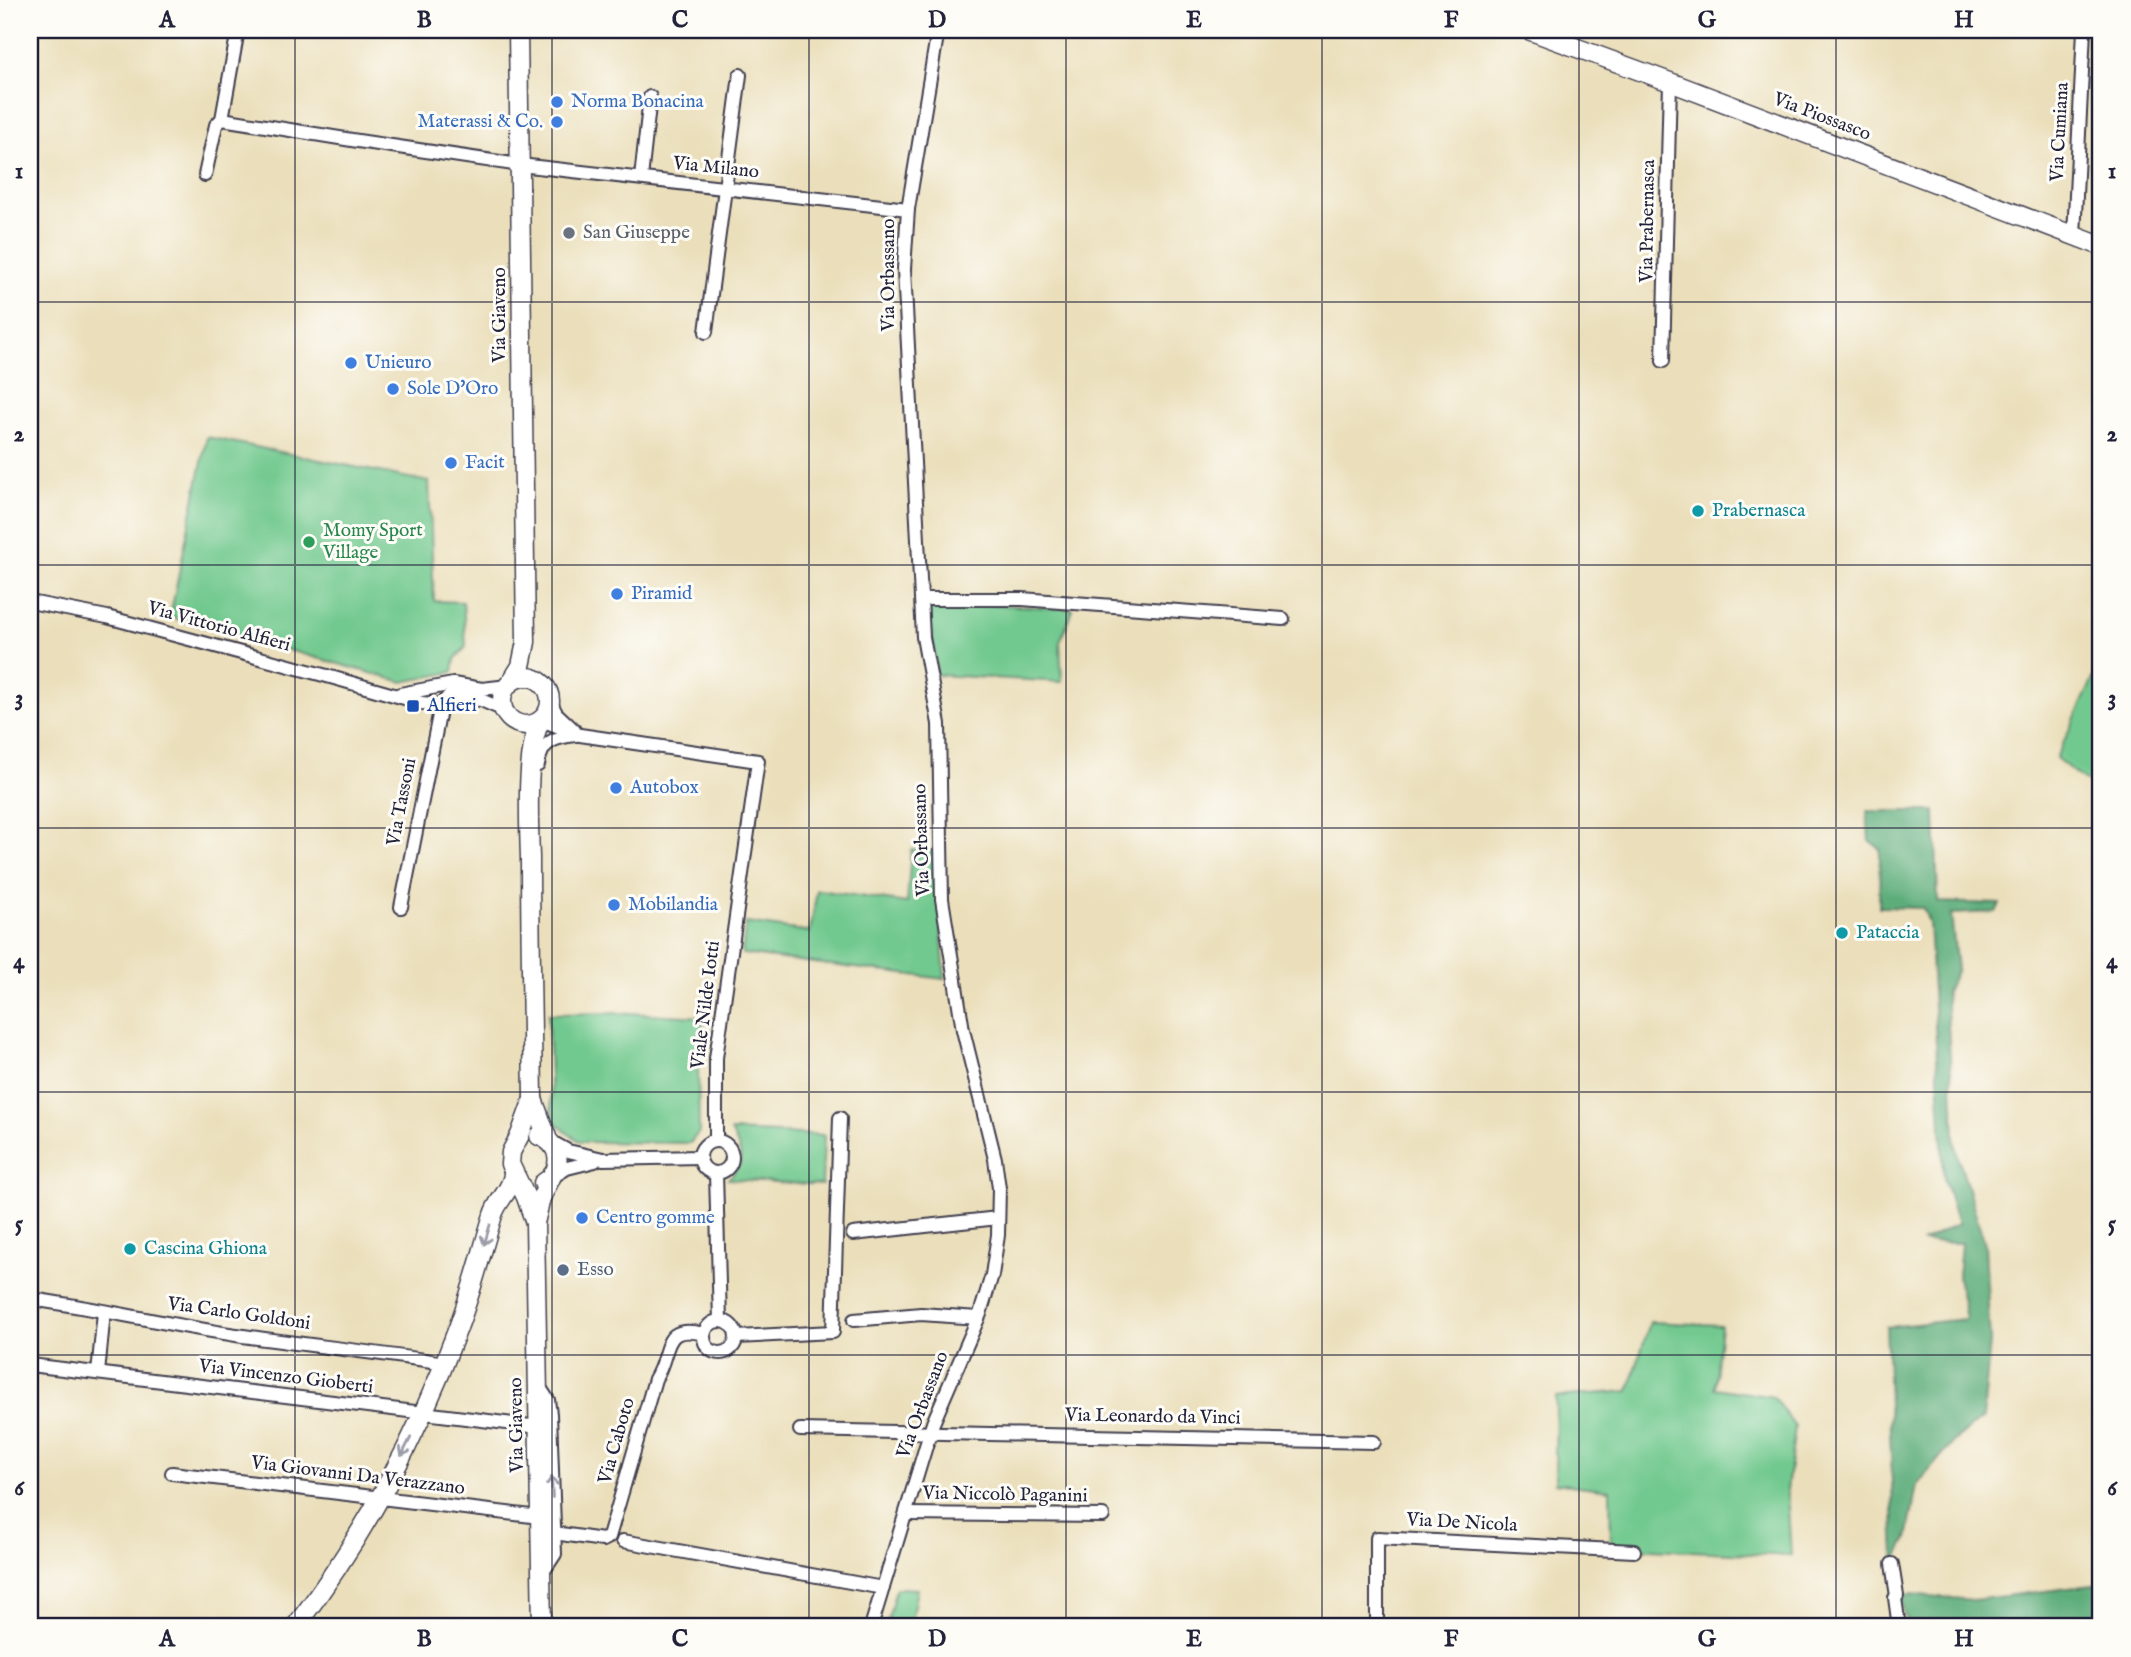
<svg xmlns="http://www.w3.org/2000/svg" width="2131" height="1657" font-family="'IM FELL English',serif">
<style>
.green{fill:#72c98f;stroke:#4a7665;stroke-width:2}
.forest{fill:#5dad7a;stroke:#40685a;stroke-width:2}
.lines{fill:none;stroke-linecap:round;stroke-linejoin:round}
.street-casing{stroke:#403e4e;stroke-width:16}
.secondary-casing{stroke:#403e4e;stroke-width:21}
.street{stroke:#fff;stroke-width:12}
.secondary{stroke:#fff;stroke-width:18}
.oneway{stroke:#9c9ca7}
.grid{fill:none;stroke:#22223b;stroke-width:2;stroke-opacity:0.55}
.shop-dot{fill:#3f7fe0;stroke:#fdfcf7;stroke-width:2.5}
.worship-dot{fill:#6b7280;stroke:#fdfcf7;stroke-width:2.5}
.culture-dot{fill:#0f9aa8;stroke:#fdfcf7;stroke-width:2.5}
.leisure-dot{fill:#2e9e5b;stroke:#fdfcf7;stroke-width:2.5}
.transit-dot{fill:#1a4fb4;stroke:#fdfcf7;stroke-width:2.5}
.service-dot{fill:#5c6f8a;stroke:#fdfcf7;stroke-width:2.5}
.labels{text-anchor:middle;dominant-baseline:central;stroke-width:6;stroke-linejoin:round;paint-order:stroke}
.shop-label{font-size:19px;fill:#366cbe;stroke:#fdfcf7;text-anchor:start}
.street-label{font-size:19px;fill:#22223b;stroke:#fdfcf7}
.worship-label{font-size:19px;fill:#5b616d;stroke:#fdfcf7;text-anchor:start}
.culture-label{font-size:19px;fill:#0d838f;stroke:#fdfcf7;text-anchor:start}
.leisure-label{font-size:19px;fill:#27864d;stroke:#fdfcf7;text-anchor:start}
.transit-label{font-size:19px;fill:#164399;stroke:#fdfcf7;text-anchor:start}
.service-label{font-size:19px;fill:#4e5e75;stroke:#fdfcf7;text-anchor:start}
.neatline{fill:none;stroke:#22223b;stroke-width:2.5}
.grid-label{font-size:23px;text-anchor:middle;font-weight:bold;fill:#22223b}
</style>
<rect width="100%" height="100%" fill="#fdfcf7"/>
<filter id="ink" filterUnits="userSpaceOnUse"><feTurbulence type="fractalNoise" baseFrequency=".0143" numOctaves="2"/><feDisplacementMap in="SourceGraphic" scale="14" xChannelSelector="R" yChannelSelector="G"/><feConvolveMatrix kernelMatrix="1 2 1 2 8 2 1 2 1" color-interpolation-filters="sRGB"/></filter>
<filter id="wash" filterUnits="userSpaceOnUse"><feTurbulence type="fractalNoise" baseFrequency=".00686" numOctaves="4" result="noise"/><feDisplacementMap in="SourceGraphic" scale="28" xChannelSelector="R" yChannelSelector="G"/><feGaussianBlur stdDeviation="1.57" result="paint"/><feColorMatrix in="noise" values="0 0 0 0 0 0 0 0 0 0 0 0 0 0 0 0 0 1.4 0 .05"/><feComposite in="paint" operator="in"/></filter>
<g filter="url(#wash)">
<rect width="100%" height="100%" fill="#ebdfbb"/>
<g class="green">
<polygon points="207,437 429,482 434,601 463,602 466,647 455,659 453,672 403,682 170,617"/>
<polygon points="940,602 1073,609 1060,642 1062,682 937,675 929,611"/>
<polygon points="2101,656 2101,779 2086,782 2056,758 2095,675"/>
<polygon points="911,850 935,851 945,979 742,954 746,923 810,932 817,890 907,903"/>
<polygon points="627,1013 704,1017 698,1068 699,1132 690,1143 581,1142 566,1132 554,1120 551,1106 548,1014"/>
<path d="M731 1131 824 1135 822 1185 728 1179C747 1161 742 1154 731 1131Z"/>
<polygon points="1650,1322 1721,1325 1715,1388 1773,1397 1795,1427 1787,1490 1791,1556 1611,1547 1610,1490 1555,1483 1556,1397 1629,1391"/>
<polygon points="896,1588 917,1589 910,1627 886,1627"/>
<polygon points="1055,1620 1056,1627 911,1627"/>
</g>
<g class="forest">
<polygon points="1867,811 1935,811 1938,902 2000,904 1996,912 1951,914 1957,969 1946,992 1956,1150 1985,1244 1990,1342 1983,1418 1953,1442 1917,1485 1907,1539 1895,1562 1886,1327 1966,1319 1958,1277 1961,1243 1922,1242 1958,1224 1944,1179 1929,923 1923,908 1879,907 1880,849 1869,840"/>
<polygon points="2101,1584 2101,1627 1912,1627 1903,1612 1901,1597 1909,1594 1973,1600"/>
</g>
</g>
<g filter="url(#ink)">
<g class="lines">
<defs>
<g id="street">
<polyline points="222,119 358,141 520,165 908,209"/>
<polyline points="205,175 216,125 222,119 238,30"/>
<polyline points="641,178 650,97"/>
<polyline points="2074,236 2084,30"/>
<polyline points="706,332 740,75"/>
<polyline points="1663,361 1670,82"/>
<polyline points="922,599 1022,599 1283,619"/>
<polyline points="30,602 107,617 327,676 422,703 441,705 471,699 481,700 504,710"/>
<polyline points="400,694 453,684 482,689 508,686"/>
<polyline points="550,701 556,713 574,730"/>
<polyline points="541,720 580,735 758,761 716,1058 716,1141"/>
<path d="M538 765C541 742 554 737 576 735"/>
<polyline points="401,907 441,705 448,697 473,688"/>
<polyline points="550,1141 568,1151 603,1159 700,1157"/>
<circle cx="716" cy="1157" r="16"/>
<polyline points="716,1173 720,1321"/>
<polyline points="551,1178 567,1168 595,1161"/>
<polyline points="853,1234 998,1218"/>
<path d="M30 1299C99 1308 167 1325 236 1335 305 1345 375 1352 444 1363"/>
<polyline points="854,1320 921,1314 978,1318"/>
<circle cx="720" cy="1337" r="16"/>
<polyline points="736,1337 833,1332 840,1118"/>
<polyline points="30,1365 539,1427"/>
<polyline points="98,1373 104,1312"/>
<polyline points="538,1385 548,1400 550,1414 555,1554 541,1575"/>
<polyline points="800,1430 1374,1442"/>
<polyline points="172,1473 540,1517"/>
<polyline points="906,1514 1103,1516"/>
<path d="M554 1533 603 1540 609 1537 655 1379C672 1352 660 1323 704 1334"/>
<polyline points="623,1541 883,1588"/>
<polyline points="1892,1564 1897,1596 1895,1598 1899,1627"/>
<polyline points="871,1627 933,1423 980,1314 992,1275 998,1235 999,1188 995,1159 963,1030 942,899 939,724 923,637 904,269 908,209 938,30"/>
<polyline points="1377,1627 1377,1538 1634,1551"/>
</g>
<g id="secondary">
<polyline points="1528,30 1670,82 2101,246"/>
<circle cx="526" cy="701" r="24"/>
<polyline points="511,682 521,666 526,642 518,30"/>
<path d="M541 720C525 749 529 823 530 858 530 938 532 1019 533 1099L548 1140"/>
<polyline points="533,1099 520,1135 511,1152 510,1164 526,1197 535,1223"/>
<path d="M539 1136C562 1144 564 1171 543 1183"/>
<path d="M295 1627C362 1539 418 1437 456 1333 471 1295 481 1254 493 1215 497 1200 513 1189 513 1173"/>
<polyline points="542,1627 535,1223 541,1198 551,1178"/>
</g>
</defs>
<use href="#street" class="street-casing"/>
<use href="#secondary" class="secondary-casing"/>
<use href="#street" class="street"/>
<use href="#secondary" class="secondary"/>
</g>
<defs><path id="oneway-shaft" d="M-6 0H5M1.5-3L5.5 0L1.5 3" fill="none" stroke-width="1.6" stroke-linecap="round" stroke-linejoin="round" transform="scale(1.75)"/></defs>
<g class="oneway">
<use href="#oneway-shaft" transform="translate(487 1235) rotate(107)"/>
<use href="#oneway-shaft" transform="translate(406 1447) rotate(117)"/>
<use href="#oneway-shaft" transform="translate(552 1487) rotate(-92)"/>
</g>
</g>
<path class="grid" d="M295 30V1627M552 30V1627M809 30V1627M1066 30V1627M1322 30V1627M1579 30V1627M1836 30V1627M30 302H2101M30 565H2101M30 828H2101M30 1092H2101M30 1355H2101"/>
<g class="shop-dot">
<circle cx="557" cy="102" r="7"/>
<circle cx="557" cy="122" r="7"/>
<circle cx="351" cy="363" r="7"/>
<circle cx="393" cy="389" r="7"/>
<circle cx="451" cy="463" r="7"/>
<circle cx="617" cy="594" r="7"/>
<circle cx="616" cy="788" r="7"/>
<circle cx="614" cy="905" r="7"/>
<circle cx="582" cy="1218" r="7"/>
</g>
<circle class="worship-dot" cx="569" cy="233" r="7"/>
<g class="culture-dot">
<circle cx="1698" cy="511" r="7"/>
<circle cx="1842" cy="933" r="7"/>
<circle cx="130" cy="1249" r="7"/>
</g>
<circle class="leisure-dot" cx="309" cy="542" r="7"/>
<rect class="transit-dot" x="406" y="699" width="14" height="14" rx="3.5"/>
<circle class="service-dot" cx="563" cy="1270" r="7"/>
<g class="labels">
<g class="shop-label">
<text x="571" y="102">Norma Bonacina</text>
<text x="543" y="122" text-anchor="end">Materassi &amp; Co.</text>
<text x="365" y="363">Unieuro</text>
<text x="407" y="389">Sole D'Oro</text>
<text x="465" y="463">Facit</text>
<text x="631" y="594">Piramid</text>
<text x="630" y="788">Autobox</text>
<text x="628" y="905">Mobilandia</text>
<text x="596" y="1218">Centro gomme</text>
</g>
<g class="street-label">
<text transform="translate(1822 117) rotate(21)">Via Piossasco</text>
<text transform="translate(2060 132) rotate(-87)">Via Cumiana</text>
<text transform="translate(716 168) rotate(6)">Via Milano</text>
<text transform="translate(1648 221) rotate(-89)">Via Prabernasca</text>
<text transform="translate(889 275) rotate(-90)">Via Orbassano</text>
<text transform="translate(500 315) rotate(-90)">Via Giaveno</text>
<text transform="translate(219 627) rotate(15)">Via Vittorio Alfieri</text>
<text transform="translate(402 802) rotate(-79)">Via Tassoni</text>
<text transform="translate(922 840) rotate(-92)">Via Orbassano</text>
<text transform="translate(706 1005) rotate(-83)">Viale Nilde Iotti</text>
<text transform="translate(239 1314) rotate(8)">Via Carlo Goldoni</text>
<text transform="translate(286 1377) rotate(7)">Via Vincenzo Gioberti</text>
<text transform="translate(923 1405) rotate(-69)">Via Orbassano</text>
<text transform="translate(1153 1417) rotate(1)">Via Leonardo da Vinci</text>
<text transform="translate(517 1425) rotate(-91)">Via Giaveno</text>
<text transform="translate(617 1441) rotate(-74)">Via Caboto</text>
<text transform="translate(358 1476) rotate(7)">Via Giovanni Da Verazzano</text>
<text transform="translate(1005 1495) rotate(1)">Via Niccolò Paganini</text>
<text transform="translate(1462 1523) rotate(3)">Via De Nicola</text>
</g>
<g class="worship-label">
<text x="583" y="233">San Giuseppe</text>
</g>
<g class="culture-label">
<text x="1712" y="511">Prabernasca</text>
<text x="1856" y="933">Pataccia</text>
<text x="144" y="1249">Cascina Ghiona</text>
</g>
<g class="leisure-label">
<text x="323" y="531">Momy Sport<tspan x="323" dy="22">Village</tspan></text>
</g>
<g class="transit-label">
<text x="427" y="706">Alfieri</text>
</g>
<g class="service-label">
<text x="577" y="1270">Esso</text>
</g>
</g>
<rect width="2131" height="1657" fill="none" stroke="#fdfcf7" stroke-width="77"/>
<rect x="38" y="38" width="2054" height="1580" class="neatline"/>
<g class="grid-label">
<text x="167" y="27">A</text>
<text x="424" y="27">B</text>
<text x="680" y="27">C</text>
<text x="937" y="27">D</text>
<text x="1194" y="27">E</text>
<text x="1451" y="27">F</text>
<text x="1707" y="27">G</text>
<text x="1964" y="27">H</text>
<text x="19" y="178">1</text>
<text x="2112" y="178">1</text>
<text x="19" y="441">2</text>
<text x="2112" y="441">2</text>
<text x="19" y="705">3</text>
<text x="2112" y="705">3</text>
<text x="19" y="968">4</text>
<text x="2112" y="968">4</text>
<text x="19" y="1231">5</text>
<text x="2112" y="1231">5</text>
<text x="19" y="1495">6</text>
<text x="2112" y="1495">6</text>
<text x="167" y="1646">A</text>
<text x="424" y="1646">B</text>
<text x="680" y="1646">C</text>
<text x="937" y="1646">D</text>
<text x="1194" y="1646">E</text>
<text x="1451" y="1646">F</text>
<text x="1707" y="1646">G</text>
<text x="1964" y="1646">H</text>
</g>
</svg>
